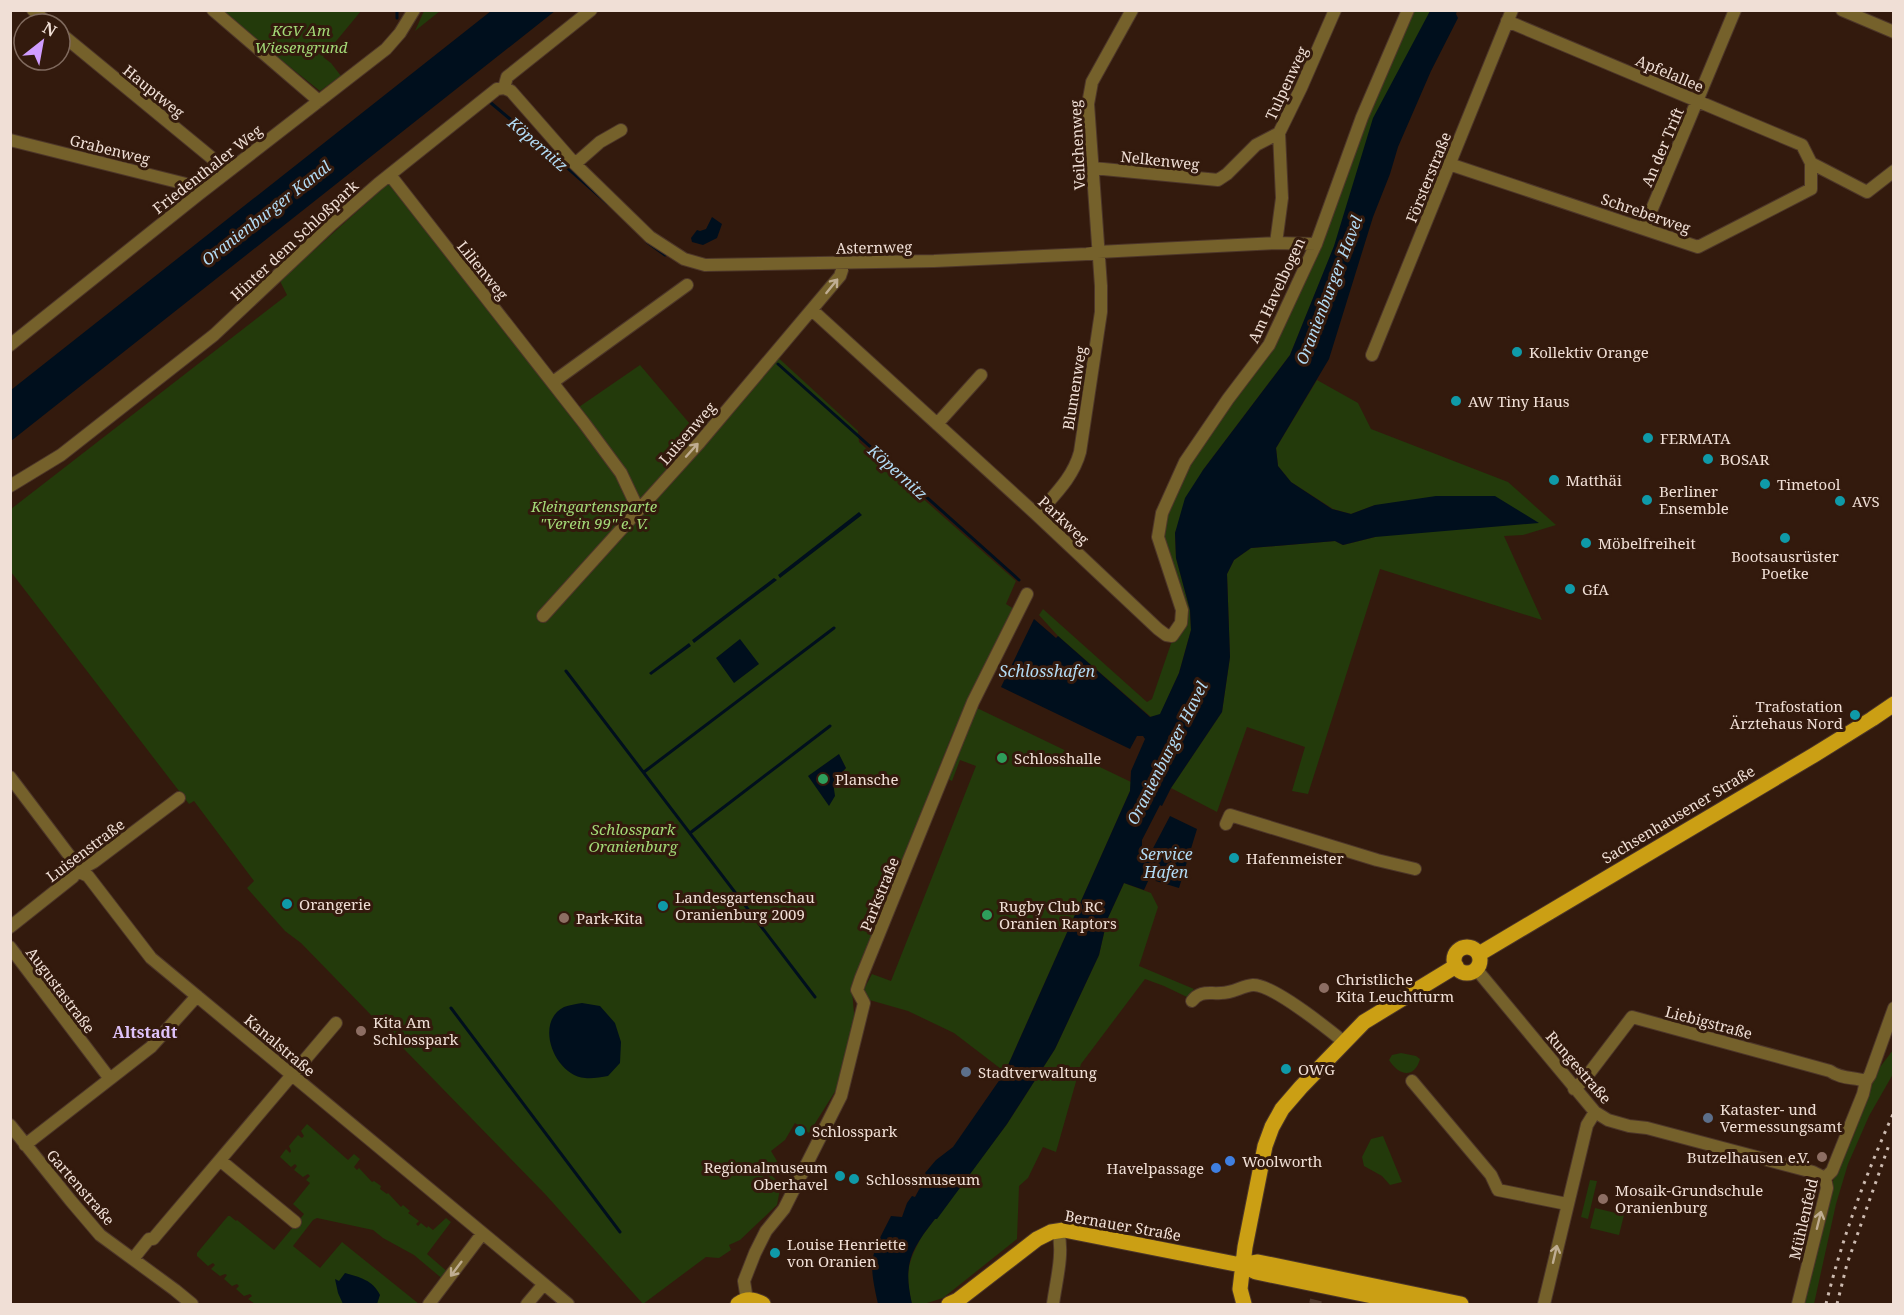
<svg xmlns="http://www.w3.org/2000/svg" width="1904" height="1315" font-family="'Noto Serif',serif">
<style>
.green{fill:#233a0b;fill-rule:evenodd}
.water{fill:#000f1d}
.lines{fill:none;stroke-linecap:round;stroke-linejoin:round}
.stream{stroke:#000f1d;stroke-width:3}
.minor-tunnel{stroke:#4f382b;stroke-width:12;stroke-dasharray:12 6;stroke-linecap:butt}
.minor-casing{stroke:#4d3629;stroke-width:14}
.major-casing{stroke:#4d3629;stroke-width:17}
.minor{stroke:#75612b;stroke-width:12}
.major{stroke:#cb9f14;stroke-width:15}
.rail{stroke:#ccbab0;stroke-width:3;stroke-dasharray:3 6;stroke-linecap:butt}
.oneway{stroke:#bfad92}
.culture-dot{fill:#0f9aa8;stroke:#331a0d;stroke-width:2}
.leisure-dot{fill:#2e9e5b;stroke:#331a0d;stroke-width:2}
.education-dot{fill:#8d6e63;stroke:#331a0d;stroke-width:2}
.service-dot{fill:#5c6f8a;stroke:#331a0d;stroke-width:2}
.shop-dot{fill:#3f7fe0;stroke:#331a0d;stroke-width:2}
.labels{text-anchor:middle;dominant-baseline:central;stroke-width:6;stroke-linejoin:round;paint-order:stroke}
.park-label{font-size:15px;font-style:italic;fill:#a3d977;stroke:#331a0d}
.street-label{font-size:15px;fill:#f0dfd6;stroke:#331a0d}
.poi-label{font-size:15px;fill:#f0dfd6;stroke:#331a0d;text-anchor:start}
.water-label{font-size:16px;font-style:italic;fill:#b2dbf5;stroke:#331a0d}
.neighbourhood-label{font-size:16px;font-weight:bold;fill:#dfc3fa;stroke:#331a0d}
</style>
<rect width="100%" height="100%" fill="#331a0d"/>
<!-- green -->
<path class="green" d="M424 10 440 11 415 31 424 11Z
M220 11H361L323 57 331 63 341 76 320 91Z
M1408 11H1430L1290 355 1203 470 1175 533 1176 558 1190 610 1191 630 1179 673 1160 715 1151 717 1058 636 1039 615 1043 609 1147 702 1152 699 1175 632 1181 623 1158 537 1185 462 1269 345Z
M393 179 576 409 640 365 701 437 772 352 858 431 859 442 1016 581 1006 604 1014 609 952 735 852 990 855 1025 836 1090 809 1133 795 1123 785 1140 771 1151 777 1161 771 1175 781 1184 777 1205 740 1240 729 1245 731 1250 719 1258 706 1257 643 1304 546 1195 301 943 285 931 247 888 254 881 194 801 189 804 11 572V509L287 295 280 281ZM839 755 846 768 833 782Z
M1317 380 1358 403 1371 429 1508 482 1556 525 1523 535 1504 536 1542 620 1380 569 1308 794 1292 791 1305 747 1247 727 1217 812 1171 788 1222 712 1230 657 1227 574 1234 560 1251 548 1335 541 1343 545 1375 537V505L1351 514 1333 509 1291 482 1278 466 1276 448Z
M977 708 1131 782 1130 791 1005 1072 954 1033 908 1011 866 999 863 991 872 974 891 981 976 766 960 760 952 781 946 778Z
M1124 883 1151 893 1158 907 1139 966 1194 989 1187 997 1164 986 1145 979 1081 1064 1056 1152 1043 1147 1028 1178 1019 1186 1017 1239 943 1298 924 1304H912C905 1273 907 1264 922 1236L1007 1124 1055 1049 1099 955 1107 920Z
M1893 1050V1074L1869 1116 1848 1164 1836 1204 1814 1304H1802L1831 1186 1847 1147 1852 1140 1877 1071Z
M1401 1053 1416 1056 1420 1059C1414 1080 1398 1075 1389 1060L1392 1055Z
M307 1124 348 1160 354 1154 360 1159 354 1167 357 1170 359 1168 372 1182 374 1181 381 1186 380 1189 387 1194 388 1193 401 1207 403 1205 410 1211 408 1213 419 1221 416 1224 418 1226 421 1223 427 1228 428 1226 433 1230 446 1218 451 1222 427 1254 450 1274 445 1281 414 1255 383 1238 373 1230 317 1218 313 1220 293 1246 320 1268 342 1242 419 1304H255L248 1299 252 1296 250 1294 244 1296 236 1289 239 1286 237 1284 232 1286 224 1279 227 1275 225 1274 220 1276 211 1269 215 1265 213 1263 208 1266 197 1256V1253L228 1216H230L236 1221 237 1220 274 1250 304 1214 293 1204 310 1183 306 1180 310 1176 308 1174 303 1177 294 1170 297 1166 295 1164 291 1167 280 1157 286 1149 290 1153 291 1151 289 1146 298 1135 302 1138 304 1136 301 1131Z
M1383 1136 1402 1182 1390 1185 1382 1176 1364 1166 1362 1157 1371 1139Z
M1590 1180 1597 1181 1588 1219 1581 1217Z
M1595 1208 1624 1215 1619 1235 1590 1228Z"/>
<!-- water -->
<path class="water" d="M491 11H555L11 441V390Z
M1430 11H1457L1456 14 1458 18 1431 71 1398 147 1390 174 1373 217 1329 359 1276 448 1278 466 1291 482 1332 509 1351 514 1375 505 1436 496H1495L1539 523 1375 537 1343 545 1335 541 1251 548 1234 560 1227 574 1230 657 1222 712 1171 788 1162 806 1160 805 1142 840V851L1150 854 1170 816 1197 829 1179 888 1149 879 1144 890 1124 883 1107 920 1099 955 1055 1049 1007 1124 937 1219H935C910 1251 903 1264 912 1304H878C868 1259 870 1257 891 1216L902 1217 907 1203 912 1196 915 1197 922 1184 926 1183 929 1178 925 1173 936 1160 953 1147 1005 1072 1130 791 1131 771 1145 739 1143 736H1137L1130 749 1001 687 1034 619 1056 638 1058 636 1150 717 1160 714 1179 673 1191 630 1190 610 1176 558 1175 533 1185 498 1203 470 1290 355 1334 246 1373 118Z
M712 217 722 224 717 238 703 245 692 242 691 238 697 230 700 231 706 229Z
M859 512 862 515 780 578 778 575Z
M774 578 777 580 694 643 692 640Z
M740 639 759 664 734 683 716 658Z
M689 643 691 646 651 675 649 673Z
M839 754 846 768 833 782 835 796 829 806 808 776Z
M582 1003 600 1006 615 1023 621 1042 620 1063 608 1076C601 1077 592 1079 585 1078 554 1075 534 1022 564 1007 569 1005 576 1004 582 1003Z
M345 1273C359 1277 373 1280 380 1295L377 1304H343L338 1293 335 1279 339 1281Z"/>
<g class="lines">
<!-- stream -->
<path class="stream" d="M397 18V10
M491 103 547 150 608 204
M647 242 665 255
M778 364 1019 580
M566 671 815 997
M644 772 834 628
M690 833 830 726
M451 1008 620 1232"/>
<!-- minor-tunnel -->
<path class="minor-tunnel" d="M1315 1304 1316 1300"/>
<defs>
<path id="minor" d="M33 10 49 24
M213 10 319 101
M1842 10 1894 32
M1507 21 1802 145 1811 163
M60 33 218 163 226 173
M504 88 511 91 575 164 650 237 684 259 705 265 934 261 1087 254 1098 252 1276 243 1316 244
M10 140 190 185 199 194
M575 164 600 142 621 130
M1449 164 1698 247 1811 189V163L1867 192 1894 171
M1093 168 1218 180 1227 174 1256 145 1279 133
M390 175 584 423 621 473 638 509
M1644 228 1735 10
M1276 243 1282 198 1279 133 1301 88 1335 10
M812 310 1037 515 1158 629 1166 635 1172 636 1181 623 1182 610 1158 537 1162 513 1185 462 1228 399 1269 345 1316 244 1362 117 1408 10
M10 345 199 194 386 49 400 33 414 10
M1372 355 1512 10
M553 382 687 285
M937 424 981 375
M10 486 61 455 214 335 332 224 378 184 497 89 504 88 507 77 591 10
M1037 515C1054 495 1073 478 1080 452L1101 312V286L1088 104 1092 82 1132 10
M543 616 700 442 840 276 842 270V263
M10 777 75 863 77 871
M1226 824 1230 815 1377 860 1415 869
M77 871 88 876 151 958 568 1304
M10 927 73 877 77 871 94 862 179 798
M10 947 110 1079
M1477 970 1595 1112 1608 1120 1629 1126 1647 1128 1813 1172 1825 1178
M1192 1001C1200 990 1209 994 1221 993 1233 993 1242 986 1253 985 1272 984 1328 1029 1344 1042
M1412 1081 1491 1175 1498 1190 1567 1204
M1574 1089 1584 1080 1632 1017 1830 1071C1841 1079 1853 1077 1866 1081
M10 1125 71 1201 100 1235 175 1290 192 1304
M25 1145 151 1047 197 996
M221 1161 295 1222
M1825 1178 1832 1171 1863 1094 1866 1081 1870 1075 1894 1008
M133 1259 149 1239H153L336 1023
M747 1300 744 1281 755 1253 766 1231 784 1209 841 1096 864 1003 857 990 861 978 973 702 1027 594
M429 1304 482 1234
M527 1304 543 1285
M1053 1304C1056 1281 1064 1254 1058 1230
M1544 1304 1587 1125 1595 1112
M1798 1304 1827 1188 1825 1178"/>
<path id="major" d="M1454 960a13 13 0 1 1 26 0a13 13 0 1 1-26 0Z
M1479 954 1814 755 1872 719 1894 704
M1241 1265 1258 1262 1461 1304
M738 1304C747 1298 754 1299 763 1304
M949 1304 958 1300 1037 1239 1051 1232 1064 1230 1241 1265 1256 1272 1411 1304
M1244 1304 1240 1289 1245 1247 1265 1146 1272 1127 1282 1109 1301 1087 1364 1022 1456 966"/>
</defs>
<!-- minor casing -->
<use href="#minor" class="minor-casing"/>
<!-- major casing -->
<use href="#major" class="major-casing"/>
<!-- minor -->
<use href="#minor" class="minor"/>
<!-- major -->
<use href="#major" class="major"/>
<!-- rail -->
<path class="rail" d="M1826 1304C1842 1238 1866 1174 1894 1112
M1837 1304 1847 1264 1890 1142"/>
</g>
<!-- one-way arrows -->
<defs><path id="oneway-shaft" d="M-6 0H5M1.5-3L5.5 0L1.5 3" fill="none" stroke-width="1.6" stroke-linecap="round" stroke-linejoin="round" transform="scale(1.5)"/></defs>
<g class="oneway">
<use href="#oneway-shaft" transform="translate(832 286) rotate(-51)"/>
<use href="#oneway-shaft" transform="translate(692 450) rotate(-48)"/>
<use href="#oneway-shaft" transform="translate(1819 1220) rotate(-76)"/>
<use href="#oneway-shaft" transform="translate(1555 1254) rotate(-77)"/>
<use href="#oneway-shaft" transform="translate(456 1269) rotate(127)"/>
</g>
<!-- markers -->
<g class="culture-dot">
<circle cx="1517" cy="352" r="6"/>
<circle cx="1456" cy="401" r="6"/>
<circle cx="1648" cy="438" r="6"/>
<circle cx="1708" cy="459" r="6"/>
<circle cx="1554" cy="480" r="6"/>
<circle cx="1765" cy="484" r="6"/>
<circle cx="1647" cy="500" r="6"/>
<circle cx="1840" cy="501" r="6"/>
<circle cx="1785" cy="538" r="6"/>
<circle cx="1586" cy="543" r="6"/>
<circle cx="1570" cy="589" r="6"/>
<circle cx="1855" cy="715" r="6"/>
<circle cx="1234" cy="858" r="6"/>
<circle cx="287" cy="904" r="6"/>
<circle cx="663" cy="906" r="6"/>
<circle cx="1286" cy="1069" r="6"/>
<circle cx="800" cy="1131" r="6"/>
<circle cx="840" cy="1176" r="6"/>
<circle cx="854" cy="1179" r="6"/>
<circle cx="775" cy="1253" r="6"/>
</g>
<g class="leisure-dot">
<circle cx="1002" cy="758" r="6"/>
<circle cx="823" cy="779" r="6"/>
<circle cx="987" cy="915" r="6"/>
</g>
<g class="education-dot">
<circle cx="564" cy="918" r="6"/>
<circle cx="1324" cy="988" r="6"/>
<circle cx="361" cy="1031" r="6"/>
<circle cx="1822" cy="1157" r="6"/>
<circle cx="1603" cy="1199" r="6"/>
</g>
<g class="service-dot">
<circle cx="966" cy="1072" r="6"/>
<circle cx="1708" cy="1118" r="6"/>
</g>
<g class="shop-dot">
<circle cx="1230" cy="1161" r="6"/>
<circle cx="1216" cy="1168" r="6"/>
</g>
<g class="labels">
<!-- park labels -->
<g class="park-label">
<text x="301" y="30">KGV Am<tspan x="301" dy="17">Wiesengrund</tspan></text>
<text x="594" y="506">Kleingartensparte<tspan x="594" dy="17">"Verein 99" e. V.</tspan></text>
<text x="633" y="829">Schlosspark<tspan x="633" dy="17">Oranienburg</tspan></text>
</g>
<!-- street labels -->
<g class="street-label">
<text transform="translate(1670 73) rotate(23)">Apfelallee</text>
<text transform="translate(1286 83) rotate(-65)">Tulpenweg</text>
<text transform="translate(154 91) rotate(39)">Hauptweg</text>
<text transform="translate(1077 145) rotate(-93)">Veilchenweg</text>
<text transform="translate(1662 147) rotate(-67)">An der Trift</text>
<text transform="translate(110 149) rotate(14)">Grabenweg</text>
<text transform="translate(1160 160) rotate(6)">Nelkenweg</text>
<text transform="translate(207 169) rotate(-38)">Friedenthaler Weg</text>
<text transform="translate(1428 177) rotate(-68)">Försterstraße</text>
<text transform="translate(1646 213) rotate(19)">Schreberweg</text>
<text transform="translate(294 240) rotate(-43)">Hinter dem Schloßpark</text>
<text transform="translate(874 247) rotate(-1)">Asternweg</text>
<text transform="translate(483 270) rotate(51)">Lilienweg</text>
<text transform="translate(1276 290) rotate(-65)">Am Havelbogen</text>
<text transform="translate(1074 388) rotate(-81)">Blumenweg</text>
<text transform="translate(687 433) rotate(-49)">Luisenweg</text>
<text transform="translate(1064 520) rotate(43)">Parkweg</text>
<text transform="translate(1678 814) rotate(-31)">Sachsenhausener Straße</text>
<text transform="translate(85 850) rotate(-37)">Luisenstraße</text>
<text transform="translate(879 894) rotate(-68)">Parkstraße</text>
<text transform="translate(61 990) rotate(53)">Augustastraße</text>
<text transform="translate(1709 1022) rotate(15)">Liebigstraße</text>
<text transform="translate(280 1045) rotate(40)">Kanalstraße</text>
<text transform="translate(1579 1067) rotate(49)">Rungestraße</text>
<text transform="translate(81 1187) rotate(49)">Gartenstraße</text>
<text transform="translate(1803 1219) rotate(-77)">Mühlenfeld</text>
<text transform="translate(1123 1225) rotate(10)">Bernauer Straße</text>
</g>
<!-- poi labels -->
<g class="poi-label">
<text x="1529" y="352">Kollektiv Orange</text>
<text x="1468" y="401">AW Tiny Haus</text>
<text x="1660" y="438">FERMATA</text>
<text x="1720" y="459">BOSAR</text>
<text x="1566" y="480">Matthäi</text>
<text x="1777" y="484">Timetool</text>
<text x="1659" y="491">Berliner<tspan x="1659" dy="17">Ensemble</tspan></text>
<text x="1852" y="501">AVS</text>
<text x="1598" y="543">Möbelfreiheit</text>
<text x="1785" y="556" text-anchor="middle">Bootsausrüster<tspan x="1785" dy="17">Poetke</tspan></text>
<text x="1582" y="589">GfA</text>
<text x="1843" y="706" text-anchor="end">Trafostation<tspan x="1843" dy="17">Ärztehaus Nord</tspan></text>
<text x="1014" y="758">Schlosshalle</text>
<text x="835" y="779">Plansche</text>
<text x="1246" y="858">Hafenmeister</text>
<text x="675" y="897">Landesgartenschau<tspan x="675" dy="17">Oranienburg 2009</tspan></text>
<text x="299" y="904">Orangerie</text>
<text x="999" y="906">Rugby Club RC<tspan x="999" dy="17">Oranien Raptors</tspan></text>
<text x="576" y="918">Park-Kita</text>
<text x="1336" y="979">Christliche<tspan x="1336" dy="17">Kita Leuchtturm</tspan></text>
<text x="373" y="1022">Kita Am<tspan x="373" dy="17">Schlosspark</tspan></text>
<text x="1298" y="1069">OWG</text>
<text x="978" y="1072">Stadtverwaltung</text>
<text x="1720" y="1109">Kataster- und<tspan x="1720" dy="17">Vermessungsamt</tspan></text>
<text x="812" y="1131">Schlosspark</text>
<text x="1810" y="1157" text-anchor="end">Butzelhausen e.V.</text>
<text x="1242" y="1161">Woolworth</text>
<text x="828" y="1167" text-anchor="end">Regionalmuseum<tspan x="828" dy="17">Oberhavel</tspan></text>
<text x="1204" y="1168" text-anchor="end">Havelpassage</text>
<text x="866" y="1179">Schlossmuseum</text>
<text x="1615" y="1190">Mosaik-Grundschule<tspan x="1615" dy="17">Oranienburg</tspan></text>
<text x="787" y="1244">Louise Henriette<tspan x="787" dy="17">von Oranien</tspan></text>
</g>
<!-- water labels -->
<g class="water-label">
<text transform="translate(538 144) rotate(41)">Köpernitz</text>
<text transform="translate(266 213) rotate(-38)">Oranienburger Kanal</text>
<text transform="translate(1329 290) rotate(-69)">Oranienburger Havel</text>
<text transform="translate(898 472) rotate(42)">Köpernitz</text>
<text x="1047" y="671">Schlosshafen</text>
<text transform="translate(1167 753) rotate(-63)">Oranienburger Havel</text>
<text x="1166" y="854">Service<tspan x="1166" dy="18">Hafen</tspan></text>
</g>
<!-- neighbourhood labels -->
<g class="neighbourhood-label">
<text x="145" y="1032">Altstadt</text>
</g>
</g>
<!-- border -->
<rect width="1904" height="1315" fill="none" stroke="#f0dfd6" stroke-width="24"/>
<!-- north arrow -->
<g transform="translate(42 42) rotate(31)"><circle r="28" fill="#331a0d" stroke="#7f695d" stroke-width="1.5"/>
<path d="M0-4.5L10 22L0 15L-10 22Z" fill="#d09dff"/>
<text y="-9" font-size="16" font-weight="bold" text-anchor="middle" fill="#f0dfd6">N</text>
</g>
</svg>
